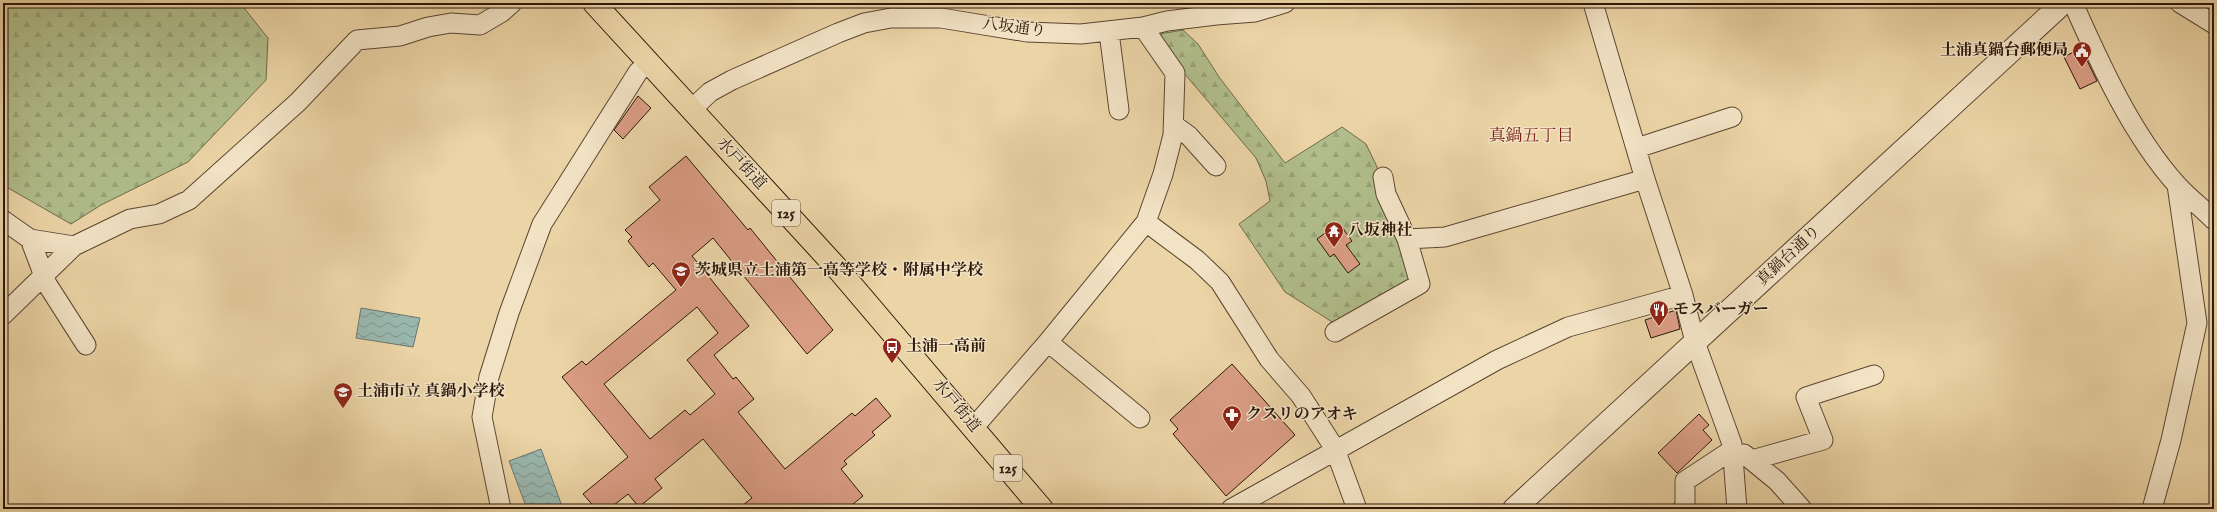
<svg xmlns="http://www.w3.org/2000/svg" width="2217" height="512" font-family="'IM FELL English','Noto Serif JP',serif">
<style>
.forest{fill:url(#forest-firs);stroke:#6e6a4c}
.water{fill:url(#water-waves);stroke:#6d776d}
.building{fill:#da9d85;stroke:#2b170b;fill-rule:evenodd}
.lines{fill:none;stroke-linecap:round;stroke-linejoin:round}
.minor-casing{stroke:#5b4632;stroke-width:21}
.tertiary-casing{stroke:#5b4632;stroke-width:24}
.trunk-casing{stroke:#2b170b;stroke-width:24}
.minor{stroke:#f2e3c5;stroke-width:19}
.tertiary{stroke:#f2e3c5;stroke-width:22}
.trunk{stroke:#ebd4a6;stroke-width:22}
.labels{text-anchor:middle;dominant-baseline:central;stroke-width:3;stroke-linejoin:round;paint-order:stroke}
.shield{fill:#f2e3c5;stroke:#675443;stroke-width:1}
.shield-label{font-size:15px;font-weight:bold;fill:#2b170b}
.street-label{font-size:16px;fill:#2b170b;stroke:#f2e3c5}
.poi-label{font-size:16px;font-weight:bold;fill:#2b170b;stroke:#f2e3c5;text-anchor:start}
.neighbourhood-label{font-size:17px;fill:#7a1f14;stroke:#f2e3c5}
</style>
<defs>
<pattern id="forest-firs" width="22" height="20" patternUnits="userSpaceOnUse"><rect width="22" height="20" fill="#b1be8c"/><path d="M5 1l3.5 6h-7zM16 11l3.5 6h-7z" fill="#98a377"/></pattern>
<pattern id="water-waves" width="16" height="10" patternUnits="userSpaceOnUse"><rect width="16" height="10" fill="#99b7ae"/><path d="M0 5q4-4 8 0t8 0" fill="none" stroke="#7d948c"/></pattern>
</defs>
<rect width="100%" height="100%" fill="#ebd4a6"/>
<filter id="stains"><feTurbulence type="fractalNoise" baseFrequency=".005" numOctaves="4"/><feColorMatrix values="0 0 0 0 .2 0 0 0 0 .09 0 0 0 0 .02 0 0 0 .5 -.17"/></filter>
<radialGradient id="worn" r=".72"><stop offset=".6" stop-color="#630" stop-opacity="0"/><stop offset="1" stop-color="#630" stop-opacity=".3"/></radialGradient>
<!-- forest -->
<path class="forest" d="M3 3H240L268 38 266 80 188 162 101 205 71 224 3 185Z
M1183 30 1198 44 1219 77 1285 163 1342 127 1366 144 1378 169 1383 200 1412 280 1337 325 1285 292 1239 224 1270 201 1266 181 1256 158 1183 72 1159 34Z"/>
<!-- water -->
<path class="water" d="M361 308 420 318 413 347 356 338Z
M541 449 562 506 555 509H527L509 461Z"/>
<!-- building -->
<path class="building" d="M2081 48 2097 81 2080 89 2064 57Z
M638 96 651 108 623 139 614 130Z
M686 156 748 230 750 228 833 330 807 354 713 238 692 256 749 326 714 355 733 379 736 377 754 399 738 412 785 469 852 413 855 416 876 398 891 416 872 432 875 435 844 461 847 464 841 469 863 496 847 509H738L752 498 703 439 655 479 662 488 639 507 628 494 609 509H596L583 494 628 457 562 377 582 361 586 365 676 290 653 263 649 267 628 241 632 237 625 230 660 200 649 187ZM697 307 718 333 687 360 715 394 690 415 685 410 650 439 604 384Z
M1339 223 1352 241 1346 245 1360 264 1348 273 1334 254 1330 257 1317 239Z
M1676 310 1680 329 1651 338 1645 320Z
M1232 364 1295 435 1226 496 1173 434 1178 429 1170 420Z
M1699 414 1709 425 1703 430 1712 440 1677 473 1658 453Z"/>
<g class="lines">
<defs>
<path id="minor" d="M1593 3 1645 179 1683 295 1695 342 1732 444 1737 509
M2073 3C2100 64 2132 135 2177 185 2188 197 2202 208 2214 220
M2180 3 2214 24
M1109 32 1119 110
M691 110 710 92 732 80 838 33 864 23 891 18H941L1027 32 1081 34 1143 27 1167 21 1216 15 1255 12 1285 3
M1174 125 1189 136 1216 166
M1637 148 1732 117
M1383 177 1386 194 1407 239
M3 220 30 239 47 284 86 345
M1146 222 1197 260 1220 282 1269 359 1301 396 1335 449 1357 509
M30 239 74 246
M3 315 74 246 130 219 159 214 189 200 298 102 357 40 400 36 428 27 451 23 480 25 502 12 512 3
M1335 332 1420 284 1407 239 1445 237 1645 179
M1048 342 1140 418
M974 427 1048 342 1146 222 1163 174 1173 135 1175 73 1143 27
M1744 454 1777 481 1802 509
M1752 460 1823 440 1806 397 1874 375
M501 509 482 417 489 377 509 313 542 224 638 72 648 63
M1231 509 1497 360 1568 327 1683 295
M1682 509 1685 508V481L1732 450
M2152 509 2171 440 2197 323 2177 185"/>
<path id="tertiary" d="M1514 509 2063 3"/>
<path id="trunk" d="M594 3 837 268 1042 509"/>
</defs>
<!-- minor casing -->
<use href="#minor" class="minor-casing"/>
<!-- tertiary casing -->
<use href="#tertiary" class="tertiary-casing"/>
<!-- trunk casing -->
<use href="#trunk" class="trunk-casing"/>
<!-- minor -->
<use href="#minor" class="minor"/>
<!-- tertiary -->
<use href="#tertiary" class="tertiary"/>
<!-- trunk -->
<use href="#trunk" class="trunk"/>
</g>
<!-- icons -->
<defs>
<symbol id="civic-pin" viewBox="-11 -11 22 30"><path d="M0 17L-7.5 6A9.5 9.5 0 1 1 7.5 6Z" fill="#8f2418" stroke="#f2e3c5"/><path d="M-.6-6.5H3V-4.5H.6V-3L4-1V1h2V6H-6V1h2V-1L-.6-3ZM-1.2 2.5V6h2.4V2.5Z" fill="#fff"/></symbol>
<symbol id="temple-pin" viewBox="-11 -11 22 30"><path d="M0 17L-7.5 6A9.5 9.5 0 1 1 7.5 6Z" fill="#8f2418" stroke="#f2e3c5"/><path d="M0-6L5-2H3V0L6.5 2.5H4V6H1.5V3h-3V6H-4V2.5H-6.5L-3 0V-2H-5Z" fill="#fff"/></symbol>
<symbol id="school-pin" viewBox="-11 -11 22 30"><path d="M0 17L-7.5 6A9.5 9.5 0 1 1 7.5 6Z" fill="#8f2418" stroke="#f2e3c5"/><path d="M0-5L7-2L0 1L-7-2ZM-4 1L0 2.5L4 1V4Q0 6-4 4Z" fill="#fff"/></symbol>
<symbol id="restaurant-pin" viewBox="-11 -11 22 30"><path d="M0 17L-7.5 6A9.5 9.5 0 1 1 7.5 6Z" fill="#8f2418" stroke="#f2e3c5"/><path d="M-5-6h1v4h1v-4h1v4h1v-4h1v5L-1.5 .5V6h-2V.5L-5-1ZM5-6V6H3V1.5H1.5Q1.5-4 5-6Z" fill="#fff"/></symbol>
<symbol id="bus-pin" viewBox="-11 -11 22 30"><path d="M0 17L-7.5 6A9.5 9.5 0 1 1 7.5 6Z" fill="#8f2418" stroke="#f2e3c5"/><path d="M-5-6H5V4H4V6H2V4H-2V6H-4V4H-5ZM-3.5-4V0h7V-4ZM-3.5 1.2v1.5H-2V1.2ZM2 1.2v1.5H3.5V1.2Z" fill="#fff"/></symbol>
<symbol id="pharmacy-pin" viewBox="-11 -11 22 30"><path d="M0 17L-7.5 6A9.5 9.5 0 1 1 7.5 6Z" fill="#8f2418" stroke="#f2e3c5"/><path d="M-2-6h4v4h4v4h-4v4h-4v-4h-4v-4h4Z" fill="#fff"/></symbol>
</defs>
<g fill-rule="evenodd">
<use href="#civic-pin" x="2071" y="40" width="22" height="30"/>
<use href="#temple-pin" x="1323" y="220" width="22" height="30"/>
<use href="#school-pin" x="670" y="260" width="22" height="30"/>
<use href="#restaurant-pin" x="1648" y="299" width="22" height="30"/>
<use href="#bus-pin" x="881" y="336" width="22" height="30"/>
<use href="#school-pin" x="332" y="381" width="22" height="30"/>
<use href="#pharmacy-pin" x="1221" y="404" width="22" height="30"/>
</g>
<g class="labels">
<!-- shield labels -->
<g class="shield">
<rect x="772" y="200" width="28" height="26" rx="3"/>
<rect x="994" y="455" width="28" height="26" rx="3"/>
</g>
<g class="shield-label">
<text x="786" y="213">125</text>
<text x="1008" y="468">125</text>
</g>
<!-- street labels -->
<g class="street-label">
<text transform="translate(1014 28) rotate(7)">八坂通り</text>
<text transform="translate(741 164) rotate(47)">水戸街道</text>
<text transform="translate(1789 256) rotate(-43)">真鍋台通り</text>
<text transform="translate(956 406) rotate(50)">水戸街道</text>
</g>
<!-- poi labels -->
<g class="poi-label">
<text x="2068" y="51" text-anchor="end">土浦真鍋台郵便局</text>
<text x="1348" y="231">八坂神社</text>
<text x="695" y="271">茨城県立土浦第一高等学校・附属中学校</text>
<text x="1673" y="310">モスバーガー</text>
<text x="906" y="347">土浦一高前</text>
<text x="357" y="392">土浦市立 真鍋小学校</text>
<text x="1246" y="415">クスリのアオキ</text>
</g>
<!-- neighbourhood labels -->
<g class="neighbourhood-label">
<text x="1531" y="136">真鍋五丁目</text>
</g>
</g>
<!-- margin -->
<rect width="2217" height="512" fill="none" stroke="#ebd4a6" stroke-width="16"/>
<rect x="4" y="4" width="2209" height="504" fill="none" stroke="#2b170b" stroke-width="2"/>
<rect x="8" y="8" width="2201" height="496" fill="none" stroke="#2b170b"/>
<rect width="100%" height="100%" filter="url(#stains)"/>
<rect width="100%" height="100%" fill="url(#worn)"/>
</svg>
